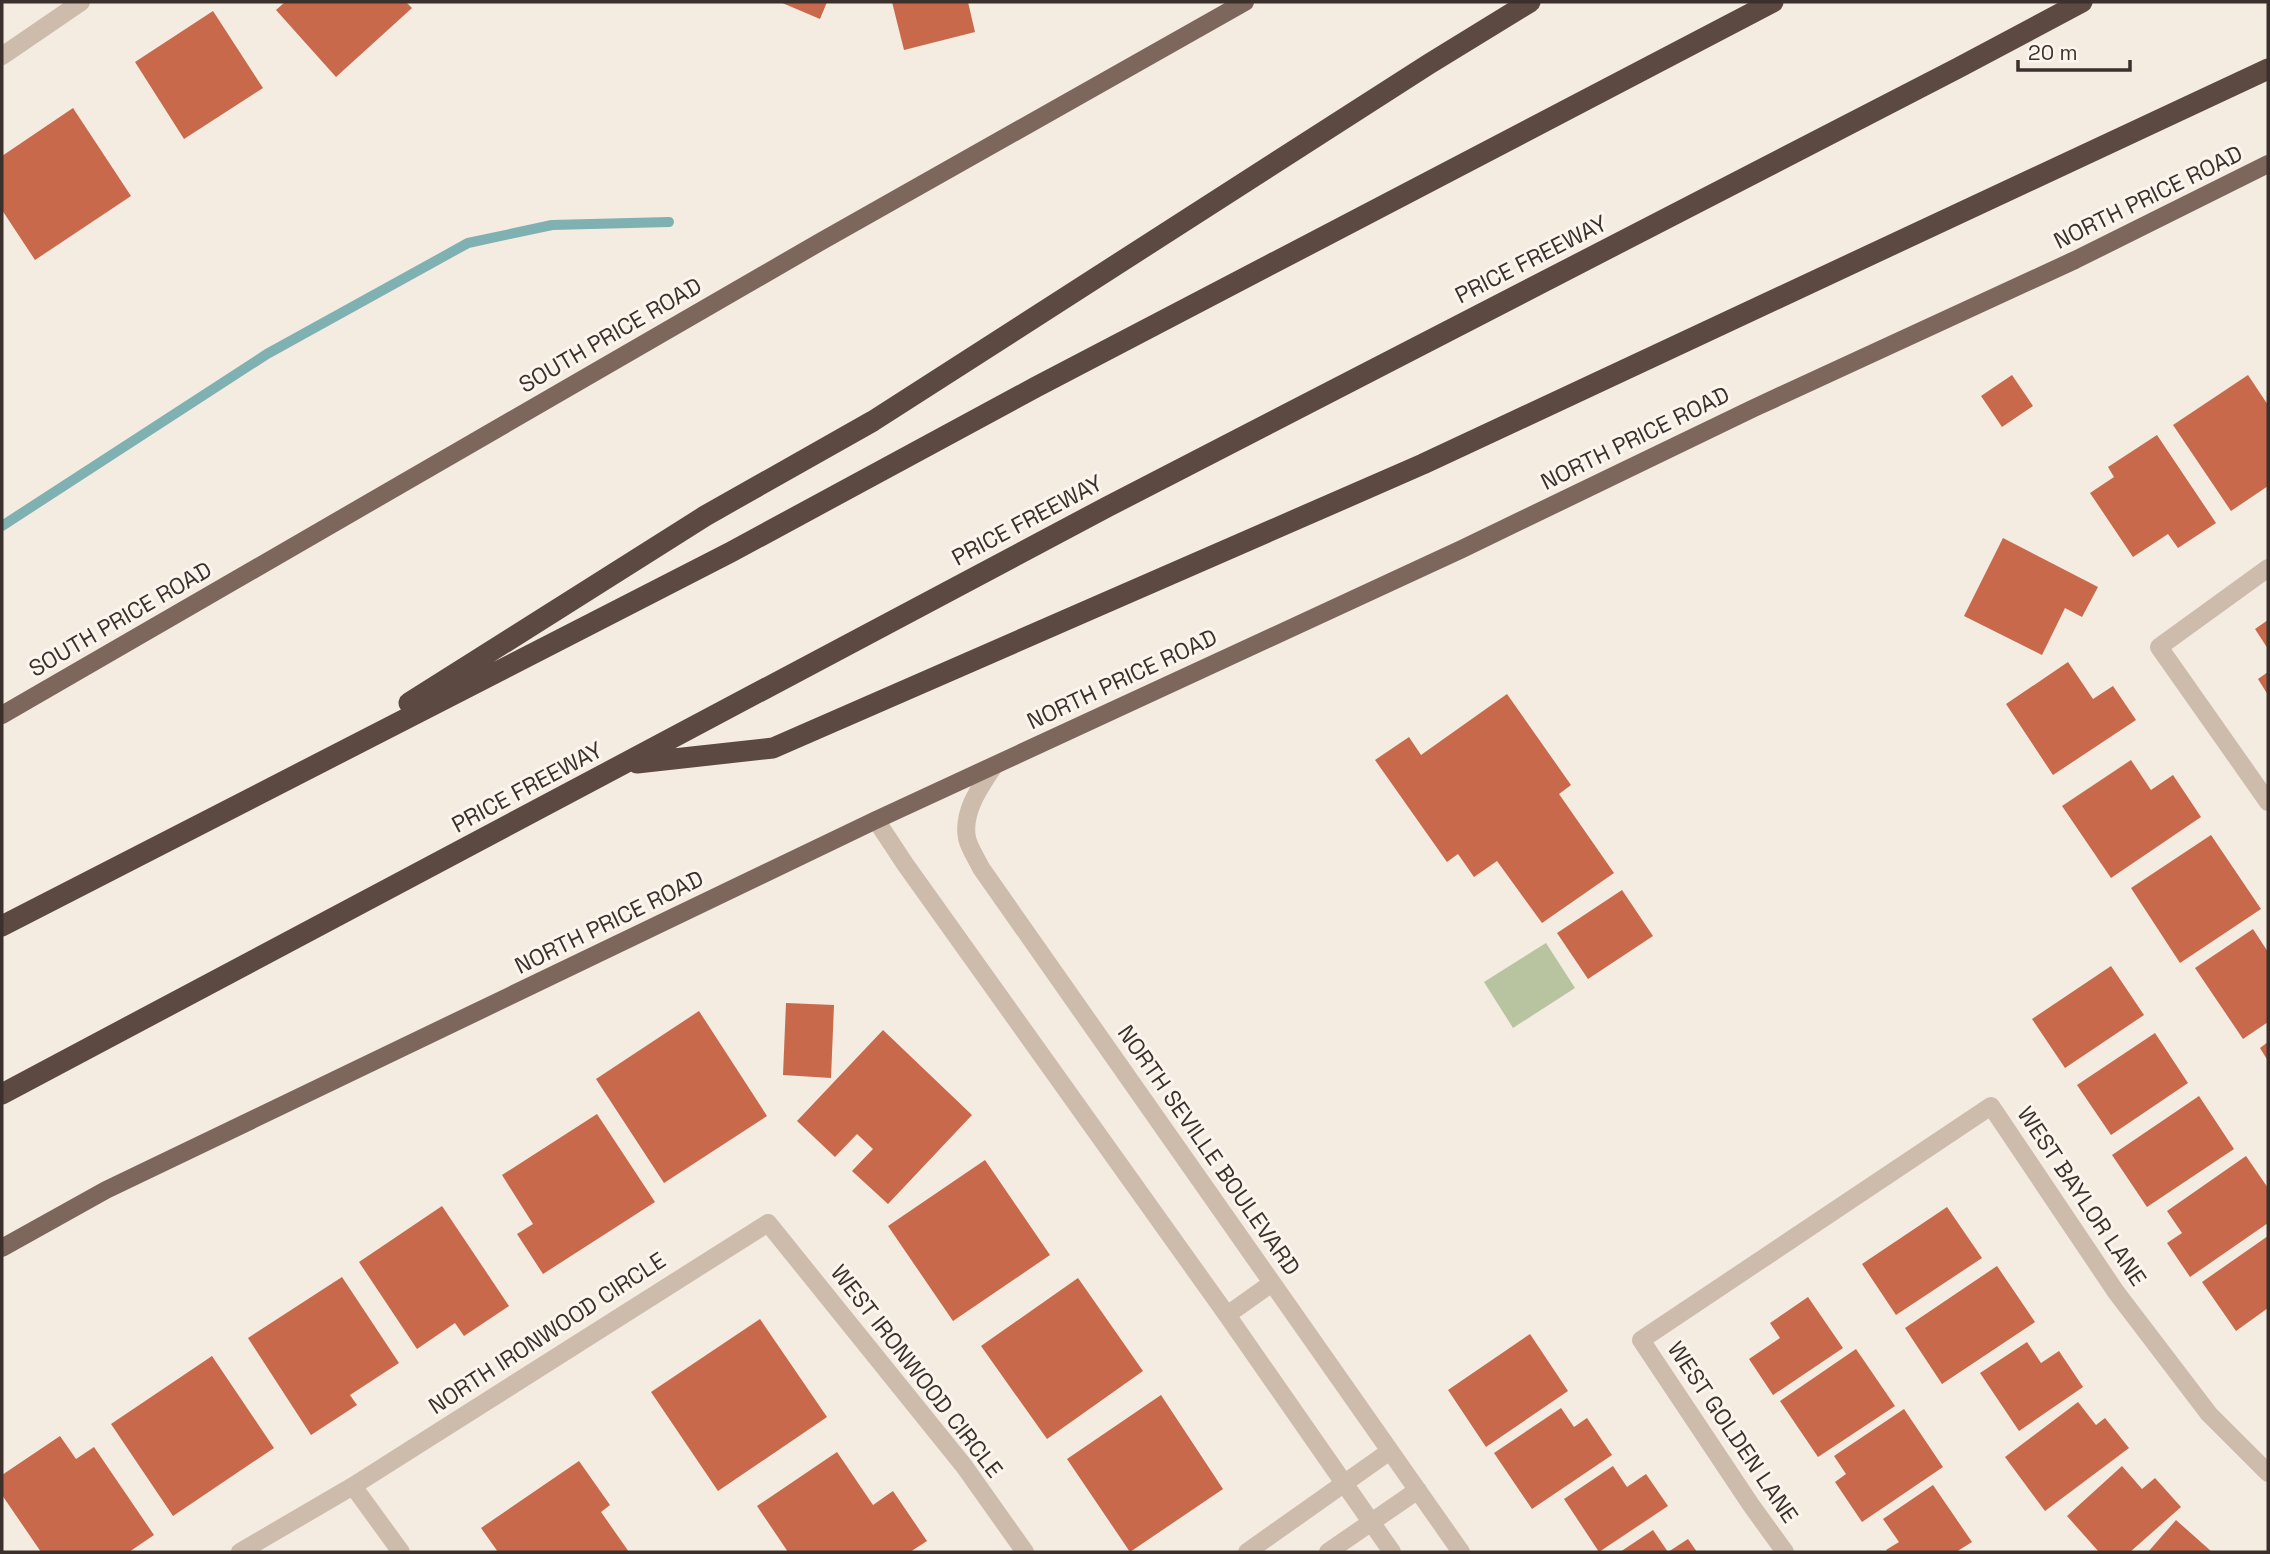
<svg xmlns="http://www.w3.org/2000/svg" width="2270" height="1554" font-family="'Space Grotesk',sans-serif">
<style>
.green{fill:#b8c4a0}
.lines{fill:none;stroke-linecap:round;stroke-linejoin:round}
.stream{stroke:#7fb0b2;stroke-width:10}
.building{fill:#c8694b}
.minor{stroke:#cdbbac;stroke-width:18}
.major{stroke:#7d675c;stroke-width:18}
.highway{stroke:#5c4a42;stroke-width:21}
.labels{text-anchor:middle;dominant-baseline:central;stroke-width:6;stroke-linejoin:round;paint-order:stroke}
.street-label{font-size:23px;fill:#3b302b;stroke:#fbf5ee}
</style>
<rect width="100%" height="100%" fill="#f4ebe1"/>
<!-- green -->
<path class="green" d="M1546 943 1575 988 1513 1028 1484 982Z"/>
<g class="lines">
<!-- stream -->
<path class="stream" d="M2 526 267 354 468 243 552 225 669 222"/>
</g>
<!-- building -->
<path class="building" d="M285 2H406L412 8 336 77 276 10Z
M780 2H827L820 19Z
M892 2H968L975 32 904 50Z
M213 11 263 88 184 139 135 62Z
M73 108 131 196 35 260 2 210V156Z
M2012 375 2033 406 2002 427 1981 396Z
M2248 375 2268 405V486L2231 511 2173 425Z
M2157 435 2216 523 2178 548 2168 534 2133 557 2090 493 2114 477 2108 467Z
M2003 538 2098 587 2082 617 2065 608 2042 655 1964 616Z
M2268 620V649L2255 629Z
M2068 662 2093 699 2113 686 2136 720 2053 775 2006 704Z
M2268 672V695L2258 679Z
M1507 694 1571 785 1559 794 1614 873 1542 923 1497 861 1474 877 1458 854 1447 862 1375 760 1409 737 1421 755Z
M2131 760 2151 790 2173 775 2201 817 2111 878 2062 806Z
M2211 835 2261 909 2180 963 2131 888Z
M1622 890 1653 936 1588 979 1557 933Z
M2253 929 2268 952V1022L2243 1039 2195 968Z
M2111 966 2144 1015 2065 1068 2032 1019Z
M786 1003 834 1005 831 1078 783 1075Z
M699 1011 767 1116 664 1183 596 1079Z
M883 1030 972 1115 888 1204 852 1171 873 1149 857 1134 835 1157 797 1121Z
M2155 1033 2188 1083 2111 1135 2077 1085Z
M2268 1042V1061L2260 1048Z
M2199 1096 2234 1149 2147 1207 2112 1155Z
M597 1114 655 1202 543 1274 517 1234 533 1224 502 1175Z
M2246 1156 2268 1188V1223L2190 1277 2167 1243 2182 1233 2167 1211Z
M985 1160 1050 1255 953 1321 888 1226Z
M442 1206 509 1306 464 1336 455 1323 417 1349 359 1262Z
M1947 1207 1982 1258 1896 1315 1862 1264Z
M2268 1236V1308L2236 1331 2202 1282Z
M1997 1266 2035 1322 1942 1384 1905 1328Z
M342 1277 399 1363 350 1395 357 1405 311 1435 248 1338Z
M1078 1278 1143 1371 1047 1439 981 1346Z
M1808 1297 1843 1348 1773 1395 1749 1359 1780 1338 1770 1323Z
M760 1319 827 1417 718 1491 651 1392Z
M1530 1334 1568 1391 1486 1447 1448 1390Z
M2027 1342 2041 1363 2059 1351 2083 1387 2019 1431 1980 1373Z
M1856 1349 1895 1406 1818 1457 1780 1401Z
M212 1356 274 1448 173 1516 111 1424Z
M1161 1395 1223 1489 1130 1552 1067 1459Z
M2078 1402 2096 1425 2105 1418 2129 1448 2045 1511 2005 1457Z
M1561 1408 1574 1427 1587 1418 1612 1455 1532 1509 1494 1453Z
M1904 1409 1943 1467 1862 1522 1835 1482 1846 1474 1834 1456Z
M60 1436 76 1459 94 1447 154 1535 129 1552H41L2 1495V1475Z
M837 1452 873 1505 893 1491 927 1541 910 1552H788L757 1506Z
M579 1461 610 1505 601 1512 629 1552H498L481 1528Z
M1613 1466 1627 1487 1646 1474 1668 1506 1599 1552 1564 1499Z
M2122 1466 2142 1489 2155 1478 2181 1507 2130 1552H2099L2067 1516Z
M1933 1485 1972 1542 1956 1552H1888L1886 1550 1899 1542 1883 1519Z
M2176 1520 2212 1552H2148Z
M1653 1530 1668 1552 1688 1539 1697 1552H1620Z"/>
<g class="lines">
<!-- minor -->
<path class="minor" d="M2 56 81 2
M2268 568 2159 647 2268 802
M994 766C981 786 962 811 967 838 969 848 977 859 981 868L1461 1552
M876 820 905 864 1227 1315 1392 1552
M1227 1315 1272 1283
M353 1486 401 1552
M240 1552 353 1486 768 1223 964 1466 1025 1552
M1247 1552 1390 1451
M1328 1552 1418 1490
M1785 1552 1751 1505 1641 1340 1991 1106 2116 1292 2209 1414 2268 1473"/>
<!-- major -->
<path class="major" d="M2 715 820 242 1245 2
M2 1248 106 1190 876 820 1462 549 1754 408 2075 260 2268 164"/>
<!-- highway -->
<path class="highway" d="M409 703 705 516 873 421 1429 64 1530 2
M637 763 773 748 1423 464 2268 69
M2 926 731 552 1036 387 1773 2
M2 1094 1107 507 1958 68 2082 2"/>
</g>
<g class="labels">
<!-- street labels -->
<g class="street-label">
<text transform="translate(2148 197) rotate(-26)">NORTH PRICE ROAD</text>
<text transform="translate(1531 259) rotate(-27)">PRICE FREEWAY</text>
<text transform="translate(610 335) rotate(-30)">SOUTH PRICE ROAD</text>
<text transform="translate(1635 438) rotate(-26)">NORTH PRICE ROAD</text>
<text transform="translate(1027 520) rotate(-28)">PRICE FREEWAY</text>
<text transform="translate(120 619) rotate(-30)">SOUTH PRICE ROAD</text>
<text transform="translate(1122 679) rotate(-25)">NORTH PRICE ROAD</text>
<text transform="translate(527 787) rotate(-28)">PRICE FREEWAY</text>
<text transform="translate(609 922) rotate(-26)">NORTH PRICE ROAD</text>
<text transform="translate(1209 1150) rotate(55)">NORTH SEVILLE BOULEVARD</text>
<text transform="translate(2082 1196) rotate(56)">WEST BAYLOR LANE</text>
<text transform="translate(547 1333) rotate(-33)">NORTH IRONWOOD CIRCLE</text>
<text transform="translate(917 1371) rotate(52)">WEST IRONWOOD CIRCLE</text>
<text transform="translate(1733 1432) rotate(56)">WEST GOLDEN LANE</text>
</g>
</g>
<!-- border -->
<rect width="2270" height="1554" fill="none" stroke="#3b302b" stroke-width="7"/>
<!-- scale -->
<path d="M2018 60v10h112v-10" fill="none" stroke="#3b302b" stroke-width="3.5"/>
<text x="2028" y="60" font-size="21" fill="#3b302b" stroke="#fbf5ee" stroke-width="5" paint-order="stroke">20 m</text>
</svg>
